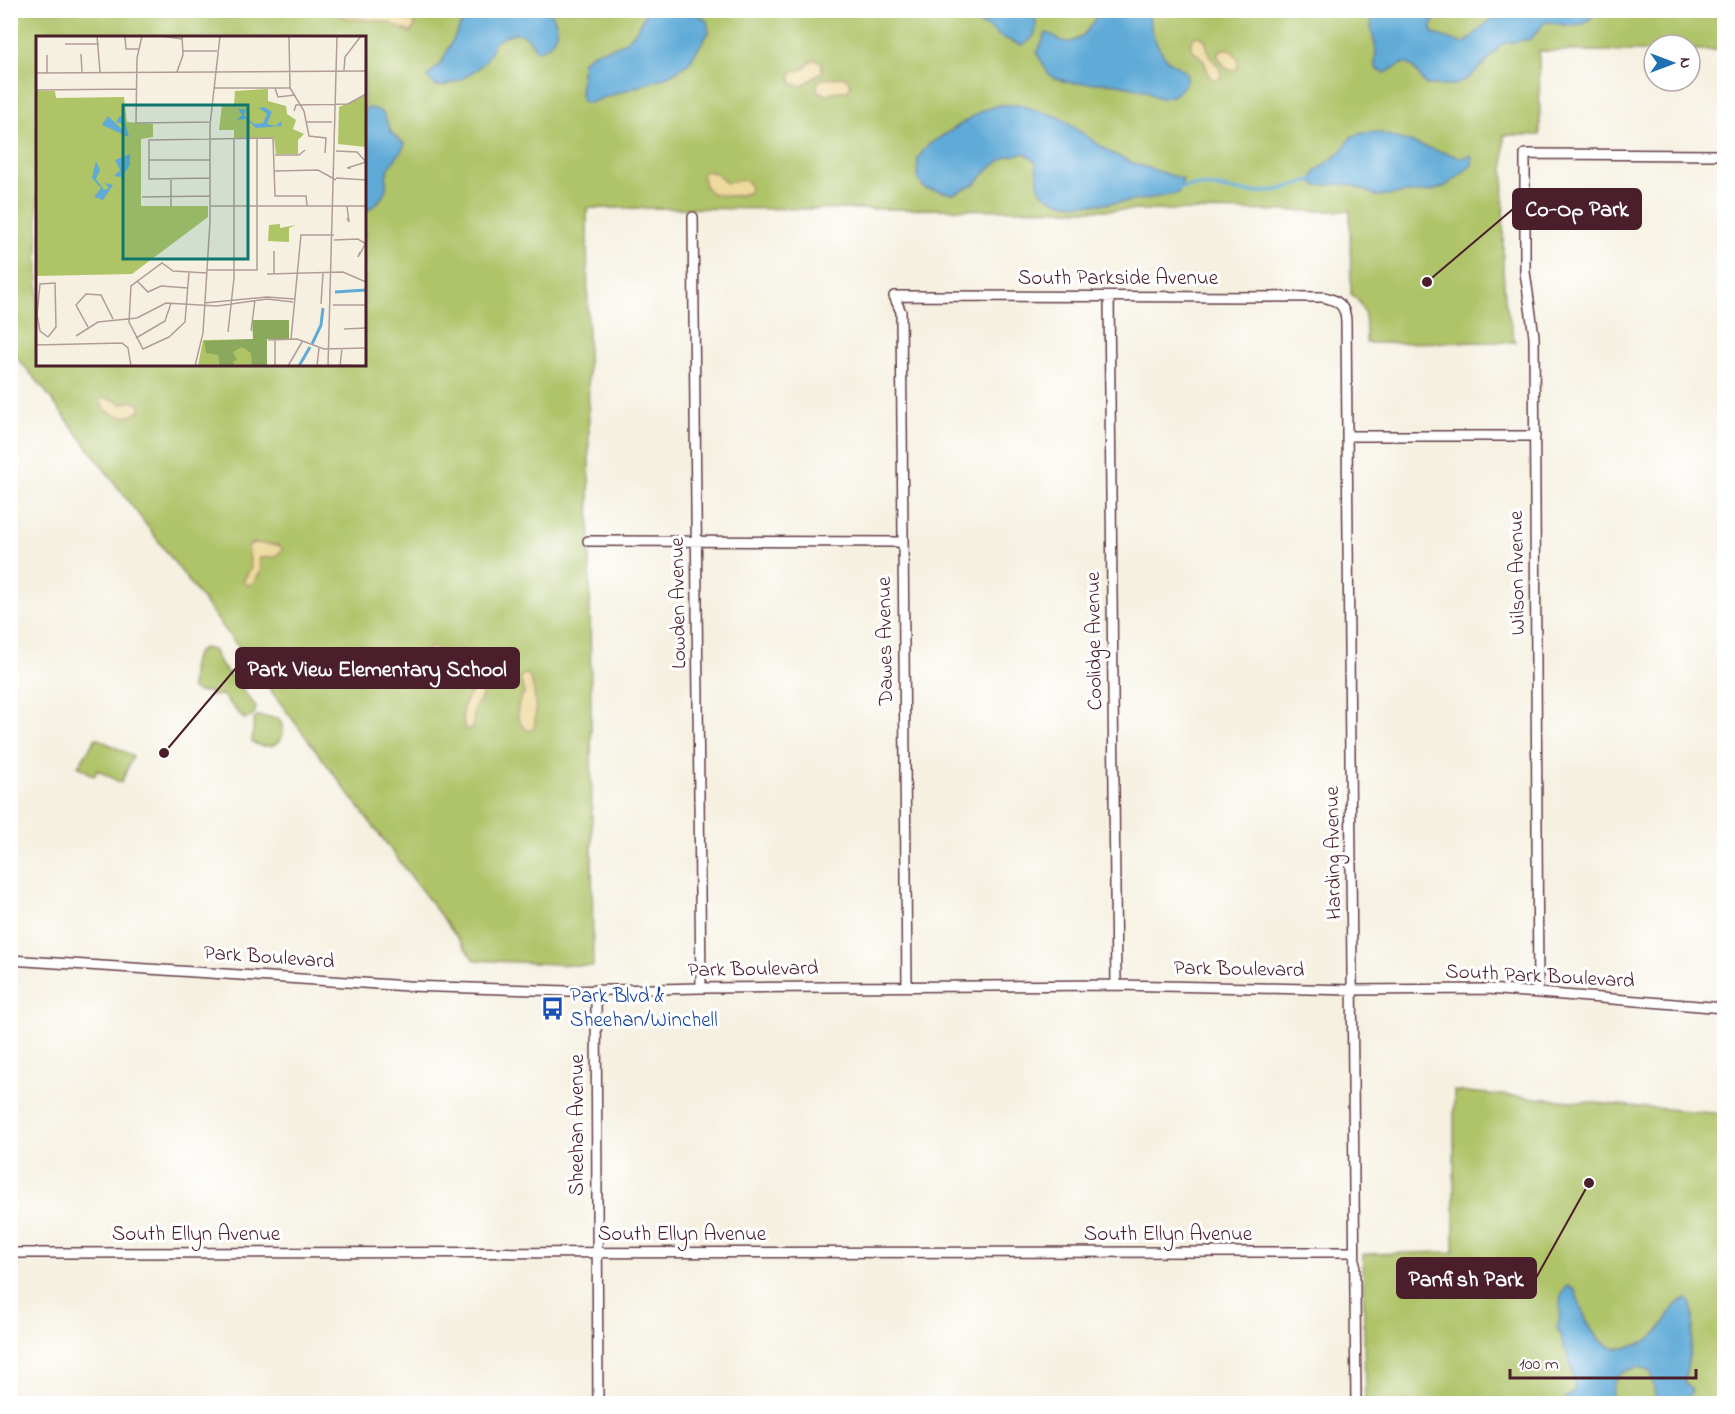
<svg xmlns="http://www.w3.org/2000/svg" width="1735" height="1414" font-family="'Indie Flower',sans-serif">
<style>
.green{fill:#afc367;stroke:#7c7149;stroke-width:1.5;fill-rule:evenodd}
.sand{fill:#eeda9e;stroke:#9c7c64;stroke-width:1.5}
.water{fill:#5faad7;stroke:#546481;stroke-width:1.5}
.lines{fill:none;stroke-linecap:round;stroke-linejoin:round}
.stream{stroke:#5faad7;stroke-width:4}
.street-casing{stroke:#643e46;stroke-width:12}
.street{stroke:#fff;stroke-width:9}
.labels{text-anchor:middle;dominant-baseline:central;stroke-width:6;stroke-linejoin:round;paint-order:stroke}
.street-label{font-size:21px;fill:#4a1f2b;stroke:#fff}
.transit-label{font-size:21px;fill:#164399;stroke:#fff;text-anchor:start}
.inset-river{fill:none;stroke:#5faad7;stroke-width:3}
.inset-road{fill:none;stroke:#b19c98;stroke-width:1.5}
.view{fill:#0f766e;fill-opacity:0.15;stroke:#0f766e;stroke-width:3}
.inset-edge{fill:none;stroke:#4a1f2b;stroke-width:3}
.leader{fill:none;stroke:#4a1f2b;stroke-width:2}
.callout-dot{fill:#4a1f2b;stroke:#fff;stroke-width:2}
.callout{fill:#4a1f2b;stroke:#4a1f2b;stroke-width:2}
.callout-label{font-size:22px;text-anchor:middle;font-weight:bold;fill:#fff}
</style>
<rect width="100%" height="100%" fill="#fff"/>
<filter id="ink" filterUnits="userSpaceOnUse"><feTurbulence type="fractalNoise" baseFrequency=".0167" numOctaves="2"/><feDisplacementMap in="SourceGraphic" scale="12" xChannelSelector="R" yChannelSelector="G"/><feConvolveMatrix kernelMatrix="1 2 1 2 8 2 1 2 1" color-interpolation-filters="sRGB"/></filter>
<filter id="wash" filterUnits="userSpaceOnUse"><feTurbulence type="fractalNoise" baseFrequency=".008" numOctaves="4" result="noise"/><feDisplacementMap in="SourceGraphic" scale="24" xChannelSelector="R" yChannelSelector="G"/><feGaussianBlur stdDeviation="1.35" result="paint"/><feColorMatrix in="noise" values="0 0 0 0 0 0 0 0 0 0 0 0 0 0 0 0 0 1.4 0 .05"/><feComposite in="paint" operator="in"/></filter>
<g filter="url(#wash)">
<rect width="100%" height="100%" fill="#f5f0e0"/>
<!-- green -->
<path class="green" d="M1724 10V50H1690V45H1654V51H1539L1540 135H1504L1503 270 1505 300 1515 342 1366 343C1366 323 1368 307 1351 294L1350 211 587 208 593 966 474 960 40 384 11 351 10 11ZM38 38H364V364H38Z
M203 648 213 650 221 665 256 706C256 713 252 719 244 719L222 695 211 696 210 692H198L191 688C193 675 189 657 203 648Z
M257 716 278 718C293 738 272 754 252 742L254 719Z
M96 738 133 756 121 783 98 770 94 776 78 766Z
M1454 1091 1724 1114V1403H1365L1363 1254 1454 1252Z"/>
<!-- sand -->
<path class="sand" d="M331 11H413L415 13 412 20 415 26 410 33 407 30C400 30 396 25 389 23 369 17 349 23 331 11Z
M1196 36H1200C1208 40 1206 46 1209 54 1213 63 1221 65 1221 76L1218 80 1210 78 1204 61 1191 48V41Z
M1225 48C1235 51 1242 60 1236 70H1228L1218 57V52Z
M812 60H818L822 63V72L802 86 793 84 790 79 792 72 804 69Z
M845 77 851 84 848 91H836L826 95 817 90V84L821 79Z
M706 171 716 173 726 183 741 180 747 181 750 187 749 192C738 198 723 196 711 193L705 186 702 174Z
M103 398 112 399 122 404 134 401 140 405V410C130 422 106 416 100 402Z
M254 543 278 545 283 549 275 557 259 558 261 571 253 584 247 585 243 581 251 568 248 548 249 545Z
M430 647 434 648 446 658C455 654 457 643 467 653V662L455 678 444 679C435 673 429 661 427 651Z
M527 674C536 683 537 716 534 728L530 731C514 725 515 705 524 693L520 678 522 675Z
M476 689 481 691 482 697 474 709 473 728 466 730C459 716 462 698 476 689Z"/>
<!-- water -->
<path class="water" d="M468 11H550C557 21 560 31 552 41 547 47 545 50 536 50 523 26 512 31 493 44 491 65 456 87 436 86L427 77 441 63Z
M646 11H692L707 21 709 32 688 64 668 76 589 103 582 101 580 94 583 61C594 50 603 51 617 46 634 39 640 26 646 11Z
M943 11H1033C1038 25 1039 39 1021 45L1001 37 988 27Z
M1099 11H1149C1148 27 1157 49 1169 61 1174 65 1181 67 1186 72 1190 85 1175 98 1161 98 1155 98 1153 94 1149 92 1145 90 1127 86 1122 85 1095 79 1075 90 1049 75L1037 53 1046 33C1053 34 1054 37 1059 40 1079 49 1092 25 1099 11Z
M1373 11H1439L1432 25V33L1464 44 1491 19 1504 17 1512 11H1596C1581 35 1567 23 1545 22L1531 39 1502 44 1483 65 1467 79 1455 85H1426L1412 66 1404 63 1385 73 1377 70 1375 62 1376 50 1371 27Z
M1000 105H1020L1059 117 1111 153 1133 163 1183 179 1179 193C1151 199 1064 215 1043 193 1036 186 1037 171 1036 162L1025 153 1006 157 989 169 975 184 953 194 924 188 917 177 918 158 928 145 983 110Z
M369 108C390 111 383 121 392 133 395 137 401 141 405 144 401 155 390 162 387 173 385 177 387 183 386 188 384 200 373 205 365 213L364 109Z
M1377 132 1462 158 1470 155 1472 157V165L1446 186 1432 191 1377 196 1352 185 1337 184 1317 186 1312 180 1316 171 1341 152 1351 137 1363 133Z
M1567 1286 1575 1290C1584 1316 1596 1359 1634 1346 1644 1343 1655 1337 1661 1328 1670 1317 1672 1301 1688 1299 1701 1317 1686 1362 1685 1383L1692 1390V1393L1680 1403H1660C1651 1395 1656 1382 1650 1371L1638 1367C1615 1373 1611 1380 1612 1403H1560L1575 1390 1571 1365 1557 1327C1564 1314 1555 1296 1567 1286Z"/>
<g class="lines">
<!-- stream -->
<path class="stream" d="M1181 188C1201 181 1227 191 1247 192 1269 194 1292 187 1312 180"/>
</g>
</g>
<g filter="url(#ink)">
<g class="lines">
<defs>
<path id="street" d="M693 217 701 988
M1109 297 1116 985
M1348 436H1535
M588 541 903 542
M10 960 408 986 567 991 701 988 1116 985 1353 990 1488 989 1724 1008
M907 986 901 312 894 296 1323 297C1338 300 1346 306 1346 322L1356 1404
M596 991 598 1404
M1538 992 1534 336 1525 272V154L1724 155
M10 1253 1354 1252"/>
</defs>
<!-- street casing -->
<use href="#street" class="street-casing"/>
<!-- street -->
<use href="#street" class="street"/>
</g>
</g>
<!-- icons -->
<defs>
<symbol id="bus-bare" viewBox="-9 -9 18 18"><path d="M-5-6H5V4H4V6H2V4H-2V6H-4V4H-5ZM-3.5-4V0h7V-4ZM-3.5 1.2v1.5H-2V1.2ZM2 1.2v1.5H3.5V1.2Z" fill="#1a4fb4" stroke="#fff" stroke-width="2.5" paint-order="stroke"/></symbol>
</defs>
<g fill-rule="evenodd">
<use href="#bus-bare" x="536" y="992" width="33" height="33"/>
</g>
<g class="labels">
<!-- street labels -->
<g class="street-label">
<text x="1118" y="279">South Parkside Avenue</text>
<text transform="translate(1518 573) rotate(-91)">Wilson Avenue</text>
<text transform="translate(679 603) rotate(-91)">Lowden Avenue</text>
<text transform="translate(886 641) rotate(-91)">Dawes Avenue</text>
<text transform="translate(1095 641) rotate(-91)">Coolidge Avenue</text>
<text transform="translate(1334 853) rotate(-91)">Harding Avenue</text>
<text transform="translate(269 958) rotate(4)">Park Boulevard</text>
<text transform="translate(753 970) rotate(-1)">Park Boulevard</text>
<text transform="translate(1239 970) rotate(1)">Park Boulevard</text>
<text transform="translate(1540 977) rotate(3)">South Park Boulevard</text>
<text transform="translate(578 1125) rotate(-90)">Sheehan Avenue</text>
<text x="196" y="1235">South Ellyn Avenue</text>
<text x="682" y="1235">South Ellyn Avenue</text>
<text x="1168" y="1235">South Ellyn Avenue</text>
</g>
<!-- transit labels -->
<g class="transit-label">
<text x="570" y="997">Park Blvd &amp;<tspan x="570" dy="24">Sheehan/Winchell</tspan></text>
</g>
</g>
<!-- overview -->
<g transform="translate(36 36)">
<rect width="330" height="330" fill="#f5f0e0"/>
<path d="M232 53V65L250 70 251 78 260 84 257 93 268 98 262 104V118H240L238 102H198V94H183L186 69H198L199 55ZM0 55H19L20 62 88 61 91 86 117 88V101L105 103V170H172V181L96 238 0 240ZM330 59V111L302 108 303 71ZM244 188V192L260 189 253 192V206L232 205 233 189ZM231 303V330H162L167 304Z" fill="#afc367"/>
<path d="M216 284H253V303H231V330H216L215 317 206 311 197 316 201 324 197 325 198 330H184L182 319 170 317 168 305 217 303Z" fill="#8ba95c"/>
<path d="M228 71 236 76 231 88 240 90 245 85 246 90 220 92 210 83 201 84 206 79 202 73H210L208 79 218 88 227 87 231 78 223 72ZM72 80 89 96 88 88 80 86 84 80 88 82 93 101 66 89ZM94 118V129L86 141 78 140 84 134 79 124ZM60 125 64 134 60 143 68 154 73 152 69 147 77 149 67 164 58 161 65 152 56 142Z" fill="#5faad7"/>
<path class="inset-river" d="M299 256 330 254M276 308 285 289 287 272M263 330 274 311"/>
<path class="inset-road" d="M61 0 64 36M106 0 101 22 100 87 175 86M126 0 146 3M253 0 254 52 268 75 273 100 290 102 289 117M89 1 90 13H103M29 8H63M147 15H181M45 18 46 36M11 19V37M308 34 309 21 325 0M141 36 147 19 146 0M0 37 330 35M178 52H254M239 52 242 61 259 59M0 54 100 53M100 69H176M258 75 260 69 312 68 330 58M271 86H296M300 115 321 116 330 126M239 119H263L269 114M113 124H174M315 132H311L330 126M239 135 282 134 300 144M174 142 113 143V104L237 102 239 160H270L271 169M300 142 330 144M106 161 174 160M175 170H330M135 171V143M311 182 313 186 311 170M298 204 322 203 330 208M324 216 322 221 330 207M171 234H221V103M153 236 149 286 133 301 107 313 93 286 95 250 126 227 137 235 171 237M238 237V215M231 238 307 236 330 246M101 245 112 256 125 250 152 252M168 267 231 261 258 263M285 268 287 237M297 269H330M1 279 4 248 19 247 20 291 12 301M1 279 4 295 12 301M52 291 40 269 50 258 65 259 77 283M308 293 330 292M215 295 219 264M192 296 198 242V103M40 300 62 286 101 282 130 267 181 270 231 263 257 266M100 302 129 285 135 267M255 303 265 199H298M232 304 261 303 288 313 330 312M239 304V330M0 309 86 307 92 312 95 330M304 329 330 330M159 330 167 297 174 186V89L184 0M252 330 266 306M281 330 283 312M292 330 301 0M304 330 306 312"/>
<path class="view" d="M87 69H212V223H87Z"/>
<rect width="330" height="330" class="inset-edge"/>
</g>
<!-- callouts -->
<path class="leader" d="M1427 282L1513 209M164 753L236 668M1589 1183L1536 1278"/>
<g class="callout-dot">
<circle cx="1427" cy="282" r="6"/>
<circle cx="164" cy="753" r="6"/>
<circle cx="1589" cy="1183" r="6"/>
</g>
<g class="callout">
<rect x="1513" y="189" width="128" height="40" rx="6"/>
<rect x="236" y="648" width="283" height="40" rx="6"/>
<rect x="1397" y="1258" width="139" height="40" rx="6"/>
</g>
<g class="callout-label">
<text x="1577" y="216">Co-Op Park</text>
<text x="377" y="676">Park View Elementary School</text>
<text x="1466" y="1286">Panfish Park</text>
</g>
<!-- margin -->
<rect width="1735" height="1414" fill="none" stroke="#fff" stroke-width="36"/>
<!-- north arrow -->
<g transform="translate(1672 63) rotate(90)"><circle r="28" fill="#ffffff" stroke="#b7a5aa" stroke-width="1.5"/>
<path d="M0-4.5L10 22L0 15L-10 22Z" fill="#1f6fb2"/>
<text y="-9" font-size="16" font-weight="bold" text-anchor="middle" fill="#4a1f2b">N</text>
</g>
<!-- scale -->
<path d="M1510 1369v9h186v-9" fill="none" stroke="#4a1f2b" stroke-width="3"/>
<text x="1519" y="1369" font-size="18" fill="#4a1f2b" stroke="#ffffff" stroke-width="4.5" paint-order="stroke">100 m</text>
</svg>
